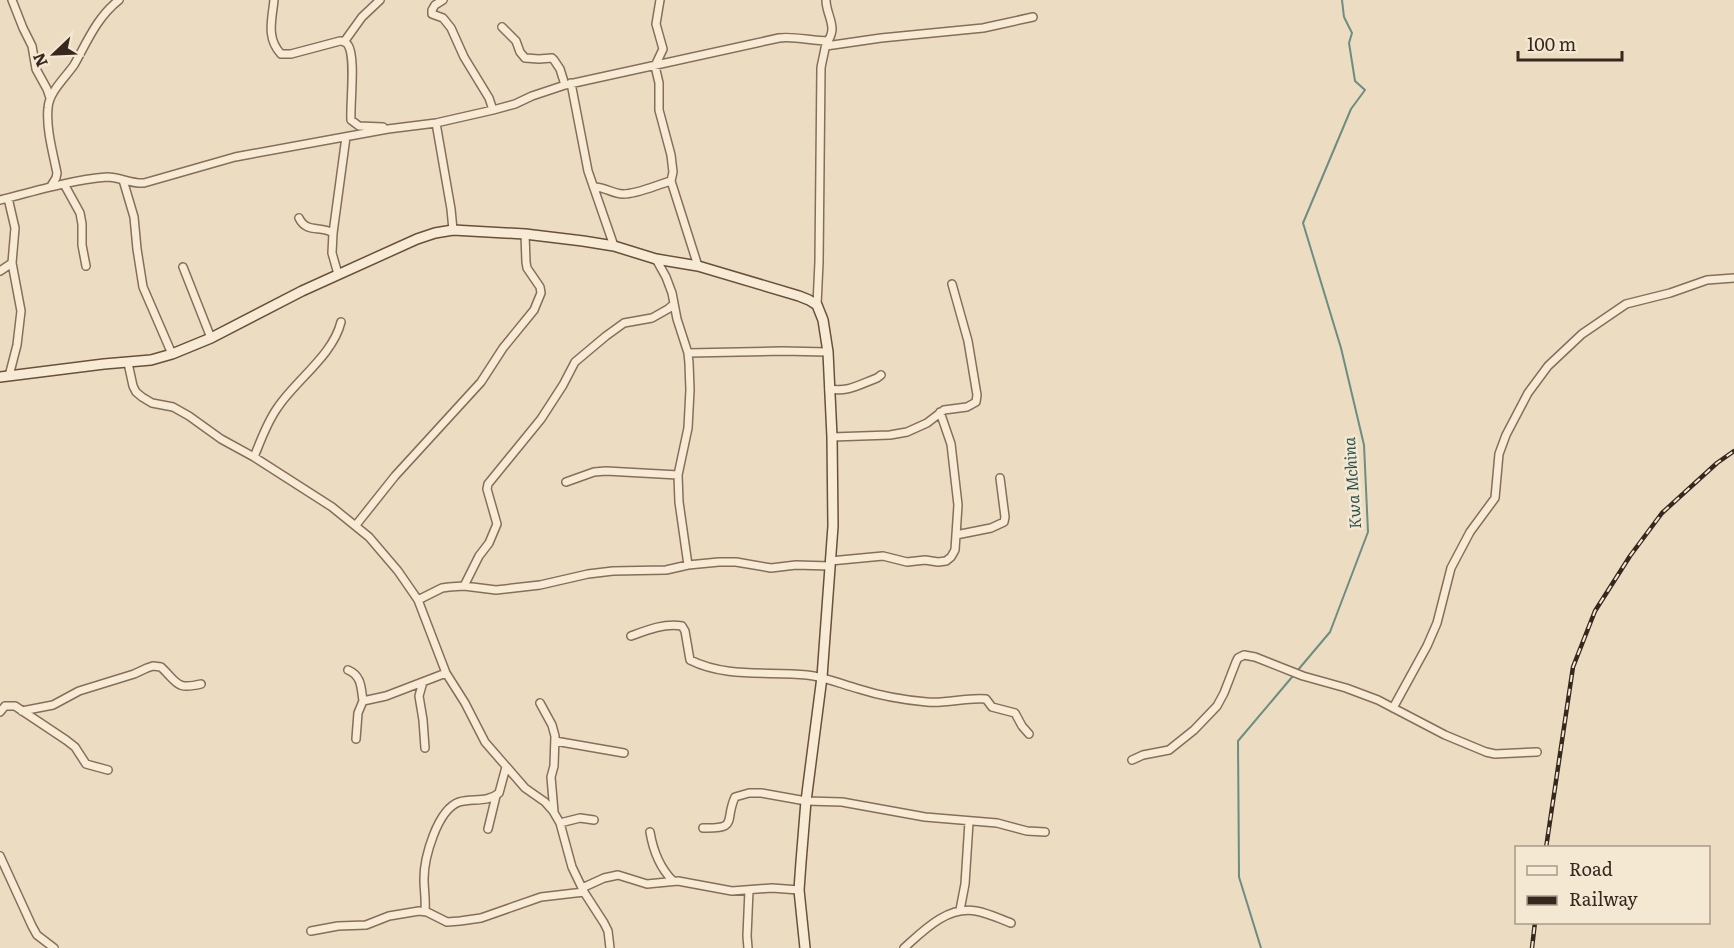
<svg xmlns="http://www.w3.org/2000/svg" width="1734" height="948" font-family="Literata,serif">
<style>
.lines{fill:none;stroke-linecap:round;stroke-linejoin:round}
.stream{stroke:#6c8d82;stroke-width:2}
.street-casing{stroke:#866e5a;stroke-width:10}
.secondary-casing{stroke:#68503d;stroke-width:12}
.street{stroke:#f8ebd5;stroke-width:7}
.secondary{stroke:#f8ebd5;stroke-width:9}
.rail-casing{stroke:#36281e;stroke-width:4.5}
.rail{stroke:#f4e8d2;stroke-width:2;stroke-dasharray:7;stroke-linecap:butt}
.labels{text-anchor:middle;dominant-baseline:central;stroke-width:5;stroke-linejoin:round;paint-order:stroke}
.water-label{font-size:16px;font-style:italic;fill:#2d5550;stroke:#f4e8d2}
</style>
<rect width="100%" height="100%" fill="#ecddc2"/>
<g class="lines">
<!-- stream -->
<path class="stream" d="M1261 948 1239 877 1238 741 1330 632 1368 532 1364 445 1341 348 1303 223 1351 109 1365 90 1355 81 1349 43 1352 33 1344 17 1342 0"/>
<defs>
<path id="street" d="M12 0 23 28 32 46 36 69 47 89 50 98
M274 0C272 20 266 38 281 54H291L340 41C344 41 345 41 348 45 356 57 350 102 351 120L359 126 383 127
M443 0 435 5 432 10V14L443 18 451 28 464 57 489 98 493 110
M660 0 656 24 663 49 655 66 659 83V110L671 155 673 172 671 181 698 266
M502 27 516 41 520 52 525 58 539 59 552 58 554 60 560 69 565 85
M344 42 362 17 380 0
M826 46 881 38 983 28 1033 17
M571 83 588 171 614 246
M436 123 451 209 453 230
M123 180 134 217 137 249 143 287 172 354
M64 184 80 213 82 224V245L86 266
M51 186 56 178 57 173C53 153 46 129 48 108 49 92 65 78 74 65 87 42 97 17 119 0
M594 187C606 187 612 194 623 194 638 194 656 185 671 181
M8 198 15 228 12 263 21 311 17 345 9 376
M0 200C35 191 71 180 107 177 120 177 131 184 144 183L235 157 388 129 436 123 493 110 515 104 532 96 565 85 779 38C795 36 812 41 828 41
M299 218C307 234 320 225 333 233
M656 259 666 277 672 293 677 319 688 353 689 363 690 390 688 428 678 475 679 502 688 565
M183 267 211 338
M0 271 12 263
M338 274 332 253 333 233 346 137
M817 305 819 262 821 68C822 61 824 55 825 48 827 41 832 37 832 29 832 19 826 11 826 0
M688 353 782 351 828 352
M128 363 133 386 136 392 142 397 152 403 173 407 189 416 221 439 254 457 332 507 369 537 398 571 418 600 446 673 465 703 485 742 525 788 545 802 553 811 560 823 572 867 584 892 604 923 608 931 610 948
M829 389C849 392 858 385 877 378L881 375
M832 437 890 435 907 432 927 423 944 410 967 407 976 402 977 395 968 341 952 284
M254 457C261 440 267 422 278 407 296 380 333 355 341 322
M566 482 594 472 606 471 678 475
M356 525 395 476 481 382 503 348 534 310 541 293 540 287 527 268 526 262 525 234
M956 535 991 528 1004 522 1005 517 1000 478
M830 561 883 556 907 562 925 560 938 562 946 561 951 557 955 550 958 505 951 444 940 412
M464 586 479 556 489 543 497 524 487 489 488 484 541 419 563 385 575 362 606 336 624 323 652 318 668 309 674 304
M418 600 442 588 449 587 464 586 496 590 540 585 588 574 613 571 666 570 688 565 719 562H736L771 568 796 565 830 566
M631 636C647 630 664 623 682 626L685 631 690 660C726 678 767 671 807 675 825 677 841 684 859 689 881 696 904 700 927 702 947 704 966 697 986 699L992 707 1015 713 1022 726 1029 734
M348 670C362 676 361 688 363 701
M423 682 419 696 423 720 425 748
M540 703 552 725 555 736 554 766 551 777 554 812
M1393 708 1427 646 1437 623 1451 568 1470 532 1495 498 1499 454 1506 435 1528 393 1548 366 1582 334 1626 304 1670 293 1707 280 1734 278
M22 711 53 705 79 691 134 674 147 668 153 666 161 667C178 683 176 690 201 684
M0 712 5 706H15L66 740 75 747 86 764 108 770
M356 739 358 713 363 701 386 696 446 673
M555 741 624 753
M1132 760 1143 755 1169 750 1194 730 1217 706 1224 693 1236 662 1238 658 1244 655 1255 657 1303 676 1346 688 1378 700 1445 735 1486 752 1495 754 1537 752
M560 823 580 818 594 820
M703 828C739 829 724 821 735 797L749 793H761L806 801 842 802 925 817 997 823 1027 831 1045 832
M488 829 496 796
M650 832C653 850 660 868 673 881
M0 856 32 926 37 935 54 948
M582 888 604 878 618 875 647 884 678 881 732 891 772 888 799 890
M960 910 965 884 969 822
M425 911C426 900 424 890 424 879 424 858 437 810 459 802 473 798 487 803 499 793L506 767
M311 931 338 926 366 925 389 916 419 911 427 912 447 922 460 921 481 918 541 897 584 892
M748 948 747 936 749 890
M904 948C924 930 947 906 976 911 988 913 1000 919 1011 923"/>
<path id="secondary" d="M0 377 104 364 151 360 172 354 211 338 302 291 417 239 435 233 453 230 525 234 583 241 614 246 656 259 698 266 799 296 809 300 817 305 823 320 828 352 832 437 833 526 822 677 806 801 801 862 799 890 805 948"/>
</defs>
<!-- street casing -->
<use href="#street" class="street-casing"/>
<!-- secondary casing -->
<use href="#secondary" class="secondary-casing"/>
<!-- street -->
<use href="#street" class="street"/>
<!-- secondary -->
<use href="#secondary" class="secondary"/>
<defs>
<path id="rail" d="M1546 848 1573 667 1595 611 1630 556 1662 513 1717 463 1734 451
M1532 948 1535 922"/>
</defs>
<!-- rail casing -->
<use href="#rail" class="rail-casing"/>
<!-- rail -->
<use href="#rail" class="rail"/>
</g>
<g class="labels">
<!-- water labels -->
<g class="water-label">
<text transform="translate(1351 483) rotate(-94)">Kwa Mchina</text>
</g>
</g>
<!-- legend -->
<rect x="1515" y="846" width="195" height="78" fill="#f4e8d2" stroke="#a89b8a" stroke-width="1.5"/>
<rect x="1527" y="866" width="30" height="9" fill="#f8ebd5" stroke="#a89b8a" stroke-width="1.5"/>
<text x="1569" y="876" font-size="18" fill="#36281e">Road</text>
<rect x="1527" y="896" width="30" height="9" fill="#36281e" stroke="#a89b8a" stroke-width="1.5"/>
<text x="1569" y="906" font-size="18" fill="#36281e">Railway</text>
<!-- north arrow -->
<g transform="translate(54 54) rotate(247)" stroke="#f4e8d2" stroke-width="4.5" paint-order="stroke">
<path d="M0-4.5L10 22L0 15L-10 22Z" fill="#36281e"/>
<text y="-9" font-size="16" font-weight="bold" text-anchor="middle" fill="#36281e">N</text>
</g>
<!-- scale -->
<path d="M1518 51v9h104v-9" fill="none" stroke="#36281e" stroke-width="3"/>
<text x="1527" y="51" font-size="18" fill="#36281e" stroke="#f4e8d2" stroke-width="4.5" paint-order="stroke">100 m</text>
</svg>
